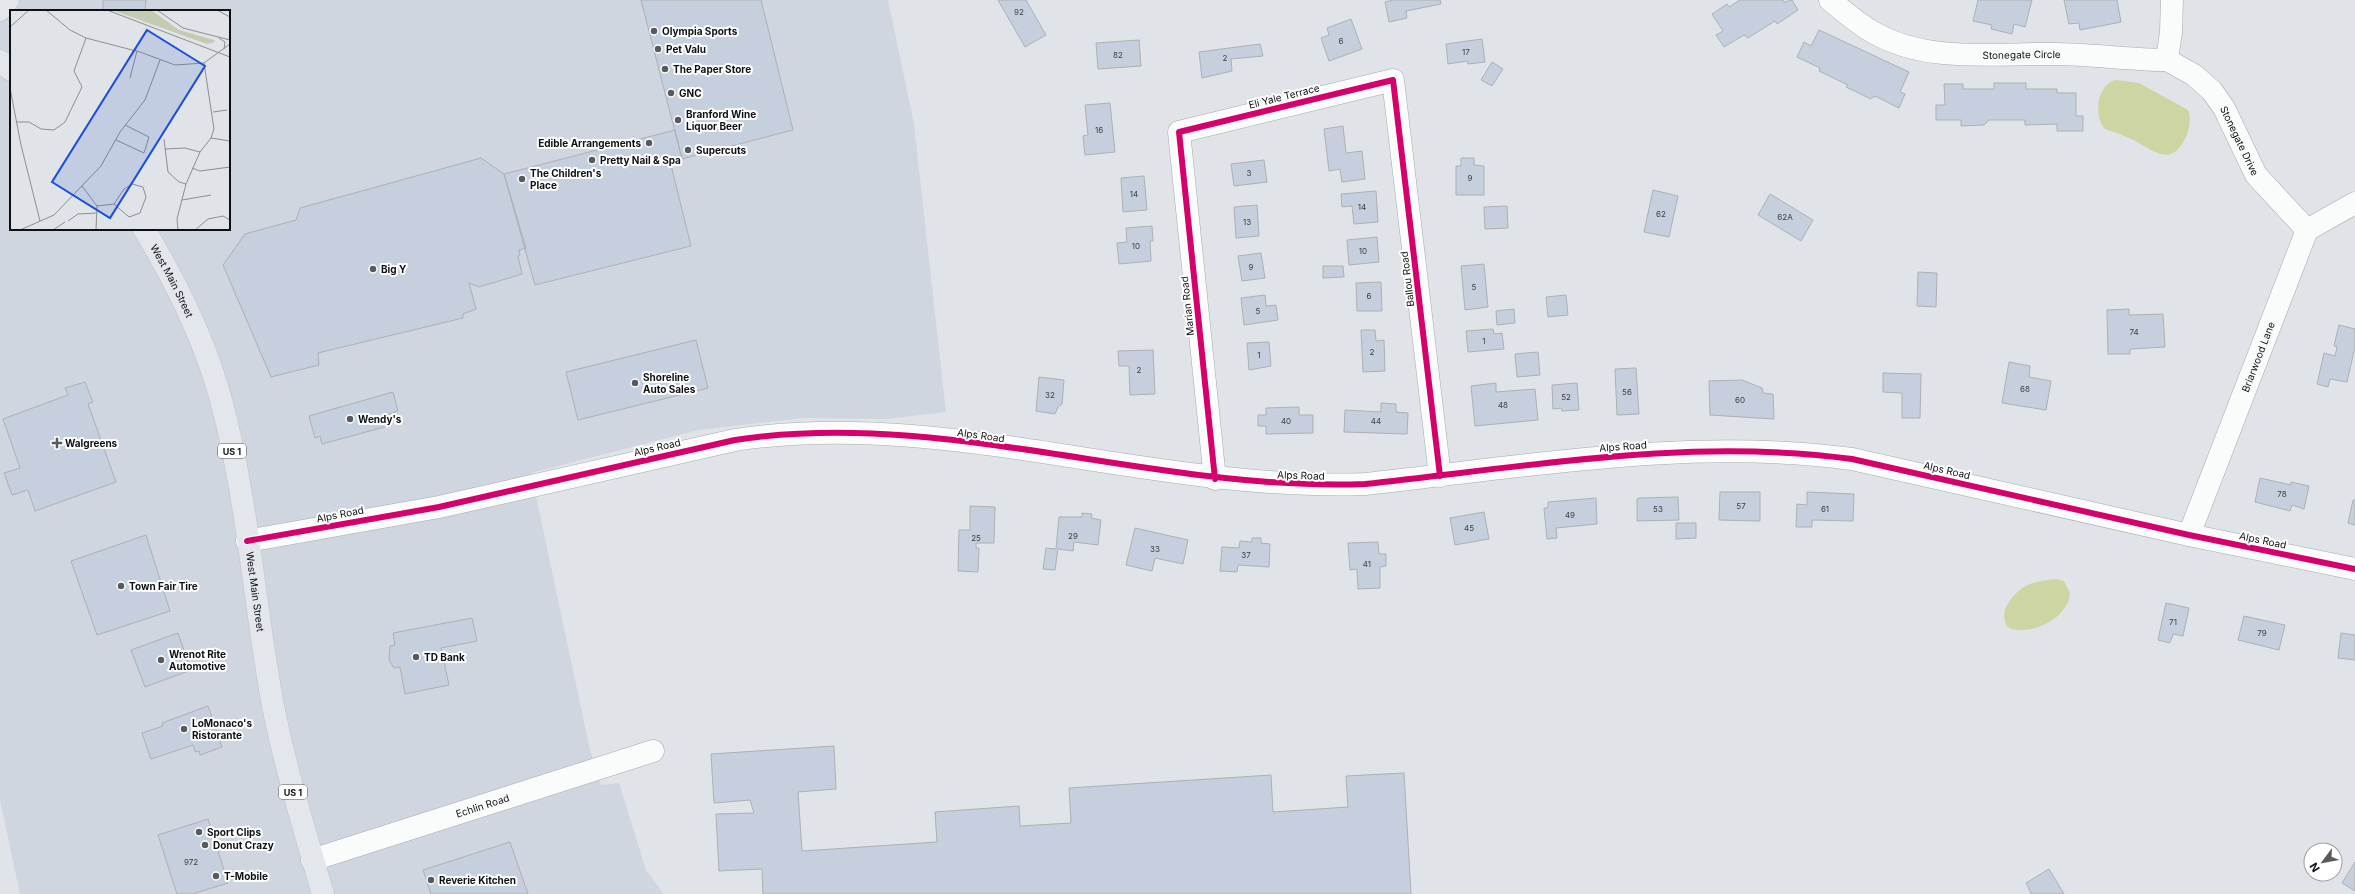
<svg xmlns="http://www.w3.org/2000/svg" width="2355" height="894" font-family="Inter,sans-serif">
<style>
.built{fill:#cfd6df;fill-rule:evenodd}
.water{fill:#cdd6a2}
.building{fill:#c6cfdd;stroke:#aeb0b3}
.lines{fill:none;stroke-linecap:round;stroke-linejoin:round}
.minor-casing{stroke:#a8aaad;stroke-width:23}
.major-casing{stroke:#bfc0c2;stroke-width:23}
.minor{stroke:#fafbfb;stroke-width:22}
.major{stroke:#e3e7ec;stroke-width:22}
.cycleway-casing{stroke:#fff;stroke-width:8}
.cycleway{stroke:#d6006c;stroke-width:6}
.poi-dot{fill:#585a5d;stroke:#fff;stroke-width:1.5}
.labels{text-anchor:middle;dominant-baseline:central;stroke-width:4;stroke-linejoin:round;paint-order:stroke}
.number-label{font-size:8px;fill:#3c4046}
.shield{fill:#fff;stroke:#56585a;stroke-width:1}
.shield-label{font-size:9px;font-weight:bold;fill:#0e1013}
.poi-label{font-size:10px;font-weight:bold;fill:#0e1013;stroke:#fff;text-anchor:start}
.street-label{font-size:10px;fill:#0e1013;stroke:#fff}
.inset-road{fill:none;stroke:#8c8f92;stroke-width:1}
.view{fill:#1d4ed8;fill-opacity:0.15;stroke:#1d4ed8;stroke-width:2}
.inset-edge{fill:none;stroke:#0e1013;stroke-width:2}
</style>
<rect width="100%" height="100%" fill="#e0e3e7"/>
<!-- built -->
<path class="built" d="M0 0H888L914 124 946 412 887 419 803 418 698 430 531 473 590 750 601 785 619 783 646 870 664 894H20L0 800ZM11 11H229V229H11Z"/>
<!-- water -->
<path class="water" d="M2116 80 2139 83 2188 110C2192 117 2189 129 2186 137 2173 164 2159 155 2139 143 2129 137 2116 133 2105 129 2093 116 2097 84 2116 80Z
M2055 579 2064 581 2070 593C2068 619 2031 636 2009 628 1994 613 2017 587 2033 583 2040 581 2048 580 2055 579Z"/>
<!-- building -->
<path class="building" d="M103 0H146L145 11H103Z
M641 0H761L793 130 682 159Z
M998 0H1026L1046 35 1025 47Z
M1393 0H1440L1441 4 1406 11 1407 18 1389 22 1385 2Z
M1740 0H1783L1784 2 1792 0 1798 10 1777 24 1775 21 1748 38 1744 35 1724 47 1716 35 1723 31 1712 14 1727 4 1729 7Z
M1978 0H2032L2025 27 2014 24 2012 34 1991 29 1992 25 1973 21Z
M2064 0H2117L2121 22 2080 30 2079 23 2069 24Z
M1351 19 1362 49 1329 61 1321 38 1329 35 1327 28Z
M1819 30 1909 72 1900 92 1905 94 1899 108 1875 96 1871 99 1846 87 1848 85 1819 71 1820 68 1797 57 1804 42 1811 46Z
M1482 39 1485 62 1468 64 1467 61 1448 64 1446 44Z
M1139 40 1141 66 1098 69 1096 43Z
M1260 44 1263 56 1231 59 1232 71 1202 78 1199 52Z
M1492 62 1503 69 1492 86 1481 80Z
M1994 83H2026V89H2057V93H2076V116H2083V131H2057V124L2025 125V120H1989L1984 125 1961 126V120H1936V105H1945L1944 84H1963V89H1994Z
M1110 103 1115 152 1085 155 1083 136 1088 135 1085 105Z
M1343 126 1346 153 1362 151 1365 179 1342 182 1340 169 1329 171 1324 129Z
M675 130 682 159 670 161 691 246 535 285 504 174Z
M481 158 504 174 526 248 519 250 520 255 518 256 522 274 479 287 469 283 476 309 463 314V318L318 353 319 365 271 377 223 265 245 234 296 220 300 208Z
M1461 158H1474V165L1484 166V195H1456V166H1461Z
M1264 160 1267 182 1234 186 1231 164Z
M1144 176 1147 210 1123 212 1121 178Z
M1653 190 1678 196 1669 237 1644 232Z
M1376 191 1378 222 1354 224 1352 206 1342 207 1341 194Z
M1770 194 1813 220 1801 241 1758 215Z
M1257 205 1259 236 1236 238 1234 207Z
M1507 206 1508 228 1485 229 1484 207Z
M1152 226 1153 241H1150L1151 261 1119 264 1117 243 1127 242 1126 228Z
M1377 237 1379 262 1349 265 1347 240Z
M1261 253 1265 278 1242 281 1238 256Z
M1484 264 1488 307 1465 310 1461 266Z
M1323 266H1343L1344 277 1323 278Z
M1918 272 1937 273 1936 307 1917 306Z
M1381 282 1382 311H1357L1356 283Z
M1265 295 1266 306 1276 305 1278 320 1244 325 1241 298Z
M1566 295 1568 315 1548 317 1546 297Z
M1514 309 1515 323 1497 325 1496 311Z
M2129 309V315L2163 314 2165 347 2130 349V354H2108L2107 310Z
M2339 325 2355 329V347L2347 382 2330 379 2328 387 2317 384 2324 353 2335 356 2337 347 2334 346Z
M1493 329 1494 334 1502 333 1504 349 1468 352 1466 331Z
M1361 330H1375L1376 341 1384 340 1385 371 1363 372Z
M696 340 708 388 578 420 566 372Z
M1269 342 1271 366 1249 370 1247 343Z
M1153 350 1155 394 1130 395 1129 366H1119L1118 351Z
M1538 352 1540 375 1517 377 1515 354Z
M2009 362 2030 366 2029 377 2051 381 2046 410 2002 403Z
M1636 368 1639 414 1617 415 1615 369Z
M1883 373 1921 374 1920 418H1902V393L1883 392Z
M1039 377 1064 380 1062 404 1058 407 1055 414 1036 411Z
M1742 380 1762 388 1763 393 1773 394 1774 419 1710 415 1709 381Z
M85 382 93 402 88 404 116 482 35 511 28 490 12 495 4 473 20 468 3 419 68 395 65 388Z
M1496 383V392L1535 389 1538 420 1475 426 1471 386Z
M1577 383 1579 410 1562 411 1561 408 1553 409 1552 385Z
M393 392 398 411 389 414 391 421 387 422 388 426 322 444 320 436 315 438 309 416Z
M1381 403 1396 404V412L1408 413 1407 434 1344 432 1345 410 1381 412Z
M1299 407V415H1313V433L1266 434V426H1258V415H1266V408Z
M2260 478 2291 485V482L2309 486 2304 509 2292 505 2290 511 2255 502Z
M1720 492H1760V521L1719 520Z
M1807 492 1854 494 1853 521 1812 520V527H1796L1797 504 1807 505Z
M1678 497 1679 520 1637 521V499L1639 498Z
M1596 498 1597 524 1556 528 1557 538 1547 539 1544 508H1548V502Z
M2353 500H2355V525L2348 523Z
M970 506 995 507 994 543H976V548H979L978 572 958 571 959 530H970Z
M1484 512 1489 539 1455 545 1450 518Z
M1082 513 1092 514 1091 518 1101 520 1098 545 1074 542 1073 551 1058 549 1055 570 1043 569 1046 548 1056 549 1059 517H1082Z
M1676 523H1696V538L1676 539Z
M1135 528 1188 540 1183 564 1155 558 1152 571 1126 565Z
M146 535 170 611 97 635 71 561Z
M1252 538H1261V543L1270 544 1269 567 1238 565 1237 572 1220 571 1222 547 1239 548 1240 541 1252 542Z
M1378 542 1379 554H1386V566L1380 567V588L1358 589 1357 569 1350 570 1348 543Z
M2166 603 2189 608 2183 636 2173 634 2170 643 2158 640Z
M2244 616 2285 625 2279 650 2238 640Z
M472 618 477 641 441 648 449 685 405 694 400 667 394 668 389 660 390 646 395 645 393 633Z
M178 633 191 670 145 687 131 650Z
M2341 633 2355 635V660L2338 658Z
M208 706 222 747 200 755 199 751 195 752 193 745 151 759 142 733 163 726 162 723Z
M834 746 836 789 798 792 802 851 937 842 935 812 1019 806 1020 826 1071 823 1069 788 1271 775 1273 812 1348 807 1346 776 1404 773 1411 894H763L762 869 719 871 716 814 754 813 750 800 714 803 711 754Z
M208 819 228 883 192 894H177L158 835Z
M510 842 528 894H431L423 870Z
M2355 862V891L2342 883Z
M2049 869 2064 894H2030L2031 893 2026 883Z"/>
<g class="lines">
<defs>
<g id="minor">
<path id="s1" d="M1830 0C1843 11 1856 22 1871 31 1926 64 1994 53 2055 54 2092 54 2129 60 2167 60L2171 32 2172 0"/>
<path id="s2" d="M2167 60 2194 75 2212 91 2224 108 2256 175 2307 230"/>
<path d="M1215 479 1179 132 1393 80 1440 476"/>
<path id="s3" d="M2189 535 2307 230 2355 203"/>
<path d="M247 541 439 507 735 440C943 408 1154 492 1365 484 1526 467 1689 437 1852 459L2189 535 2355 569"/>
<path id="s4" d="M312 860 653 751"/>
</g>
<g id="major">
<path d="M0 10 8 0"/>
<path d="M0 61 11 70"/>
<path id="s5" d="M144 229C176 282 205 341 221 400 248 500 254 604 273 706 286 770 305 832 323 894"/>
</g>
</defs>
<!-- minor casing -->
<use href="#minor" class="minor-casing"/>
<!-- major casing -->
<use href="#major" class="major-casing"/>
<!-- minor -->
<use href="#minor" class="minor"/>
<!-- major -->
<use href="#major" class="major"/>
<defs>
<path id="cycleway" d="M1215 479 1179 132 1393 80 1440 476
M247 541 439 507 735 440C943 408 1154 492 1365 484 1526 467 1689 437 1852 459L2189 535 2355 569"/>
</defs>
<!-- cycleway casing -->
<use href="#cycleway" class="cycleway-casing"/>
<!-- cycleway -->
<use href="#cycleway" class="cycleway"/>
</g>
<!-- markers -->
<g class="poi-dot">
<circle cx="654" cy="31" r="4"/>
<circle cx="658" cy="49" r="4"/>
<circle cx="665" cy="69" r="4"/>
<circle cx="671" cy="93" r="4"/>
<circle cx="678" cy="120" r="4"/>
<circle cx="649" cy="143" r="4"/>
<circle cx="688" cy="150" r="4"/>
<circle cx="592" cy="160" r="4"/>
<circle cx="522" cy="179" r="4"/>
<circle cx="373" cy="269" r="4"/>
<circle cx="635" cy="383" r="4"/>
<circle cx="350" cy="419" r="4"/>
<path d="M55 437h4v4h4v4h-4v4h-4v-4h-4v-4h4z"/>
<circle cx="121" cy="586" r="4"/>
<circle cx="416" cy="657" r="4"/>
<circle cx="161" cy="660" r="4"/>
<circle cx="184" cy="729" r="4"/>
<circle cx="199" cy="832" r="4"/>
<circle cx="205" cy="845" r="4"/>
<circle cx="216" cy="876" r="4"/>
<circle cx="431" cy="880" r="4"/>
</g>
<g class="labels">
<!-- number labels -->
<g class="number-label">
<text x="1019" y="12">92</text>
<text x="1341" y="41">6</text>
<text x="1466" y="52">17</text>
<text x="1118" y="55">82</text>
<text x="1225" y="58">2</text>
<text x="1099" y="130">16</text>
<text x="1249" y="173">3</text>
<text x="1470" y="178">9</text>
<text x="1134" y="194">14</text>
<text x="1362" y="207">14</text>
<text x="1661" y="214">62</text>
<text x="1785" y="217">62A</text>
<text x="1247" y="222">13</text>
<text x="1136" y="246">10</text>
<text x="1363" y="251">10</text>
<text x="1251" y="267">9</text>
<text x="1474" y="287">5</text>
<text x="1369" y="296">6</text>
<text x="1258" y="311">5</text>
<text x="2134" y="332">74</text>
<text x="1484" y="341">1</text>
<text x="1372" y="352">2</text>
<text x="1259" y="355">1</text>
<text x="1139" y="370">2</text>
<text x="2025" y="389">68</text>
<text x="1627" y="392">56</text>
<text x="1050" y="395">32</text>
<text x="1566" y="397">52</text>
<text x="1740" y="400">60</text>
<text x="1503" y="405">48</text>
<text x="1286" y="421">40</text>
<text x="1376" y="421">44</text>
<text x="2282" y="494">78</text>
<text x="1741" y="506">57</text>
<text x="1658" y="509">53</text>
<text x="1825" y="509">61</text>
<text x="1570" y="515">49</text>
<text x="1469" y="528">45</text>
<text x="1073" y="536">29</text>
<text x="976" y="538">25</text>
<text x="1155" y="549">33</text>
<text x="1246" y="555">37</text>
<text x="1367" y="564">41</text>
<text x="2173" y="622">71</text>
<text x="2262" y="633">79</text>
<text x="191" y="862">972</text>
</g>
<!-- shield labels -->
<g class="shield">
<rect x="218" y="444" width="28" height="14" rx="3"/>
<rect x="279" y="785" width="28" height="14" rx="3"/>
</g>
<g class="shield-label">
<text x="232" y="451">US 1</text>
<text x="293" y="792">US 1</text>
</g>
<!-- poi labels -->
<g class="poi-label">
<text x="662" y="31">Olympia Sports</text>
<text x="666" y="49">Pet Valu</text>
<text x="673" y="69">The Paper Store</text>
<text x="679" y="93">GNC</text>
<text x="686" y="114">Branford Wine<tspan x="686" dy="12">Liquor Beer</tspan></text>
<text x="641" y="143" text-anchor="end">Edible Arrangements</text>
<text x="696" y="150">Supercuts</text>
<text x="600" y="160">Pretty Nail &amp; Spa</text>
<text x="530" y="173">The Children's<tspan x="530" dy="12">Place</tspan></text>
<text x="381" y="269">Big Y</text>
<text x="643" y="377">Shoreline<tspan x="643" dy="12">Auto Sales</tspan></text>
<text x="358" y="419">Wendy's</text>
<text x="65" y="443">Walgreens</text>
<text x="129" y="586">Town Fair Tire</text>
<text x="169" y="654">Wrenot Rite<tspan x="169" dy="12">Automotive</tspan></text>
<text x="424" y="657">TD Bank</text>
<text x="192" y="723">LoMonaco's<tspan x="192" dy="12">Ristorante</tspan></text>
<text x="207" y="832">Sport Clips</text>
<text x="213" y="845">Donut Crazy</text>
<text x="224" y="876">T-Mobile</text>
<text x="439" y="880">Reverie Kitchen</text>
</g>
<!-- street labels -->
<g class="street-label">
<text stroke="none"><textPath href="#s1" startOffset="206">Stonegate Circle</textPath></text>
<text transform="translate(1284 96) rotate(-14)">Eli Yale Terrace</text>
<text stroke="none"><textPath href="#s2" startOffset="112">Stonegate Drive</textPath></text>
<text transform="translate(1407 279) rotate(-97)">Ballou Road</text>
<text stroke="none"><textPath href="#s5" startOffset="59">West Main Street</textPath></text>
<text transform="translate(1187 306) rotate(-96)">Marian Road</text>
<text stroke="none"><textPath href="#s3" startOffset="191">Briarwood Lane</textPath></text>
<text transform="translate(981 435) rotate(8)">Alps Road</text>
<text transform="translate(1623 446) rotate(-4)">Alps Road</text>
<text transform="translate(657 447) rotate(-13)">Alps Road</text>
<text transform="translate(1947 470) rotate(13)">Alps Road</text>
<text transform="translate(1301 475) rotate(2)">Alps Road</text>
<text transform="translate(340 514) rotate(-11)">Alps Road</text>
<text transform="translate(2263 540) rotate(12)">Alps Road</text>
<text stroke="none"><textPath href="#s5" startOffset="383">West Main Street</textPath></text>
<text stroke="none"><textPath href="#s4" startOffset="179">Echlin Road</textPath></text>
</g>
</g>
<!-- overview -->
<g transform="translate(10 10)">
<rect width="220" height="220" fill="#e0e3e7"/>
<path d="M102 0H141L169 20 204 30 205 32 197 34Z" fill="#c5cbb1"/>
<path class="inset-road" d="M36 0 60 20 76 28 130 42 165 55 194 53 220 34M97 0 220 47M147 0 173 18 220 30M207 0 220 7M0 17 19 0M209 28 215 32 214 39M120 68 127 41M0 78 11 135 30 211M203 102 217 100M6 112H19L31 119 44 120 55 112 72 77 64 61 76 28M201 128 220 131M154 129 158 162 169 172 176 174M106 130 134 143 139 127 115 115M155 139 175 138 190 142M182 158 190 161 220 157M122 174 133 177 136 187 130 203 119 207 104 194 114 179ZM72 176 87 196 86 220M172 190 201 185M87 196 104 194M58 211 68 204 87 203M10 220 44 205 91 156 110 122 135 90 150 50M43 220 55 212M168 220 167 209 176 174 190 142 201 128 204 119 194 53M185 220 198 209 213 206 220 210"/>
<path class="view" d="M137 20 195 56 100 208 42 172Z"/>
<rect width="220" height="220" class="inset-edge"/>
</g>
<!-- north arrow -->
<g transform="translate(2323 862) rotate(238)"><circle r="19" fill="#ffffff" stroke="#9f9fa1"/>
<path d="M0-3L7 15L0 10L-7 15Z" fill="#585a5d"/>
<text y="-6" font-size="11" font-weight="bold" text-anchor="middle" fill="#0e1013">N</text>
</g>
</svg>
